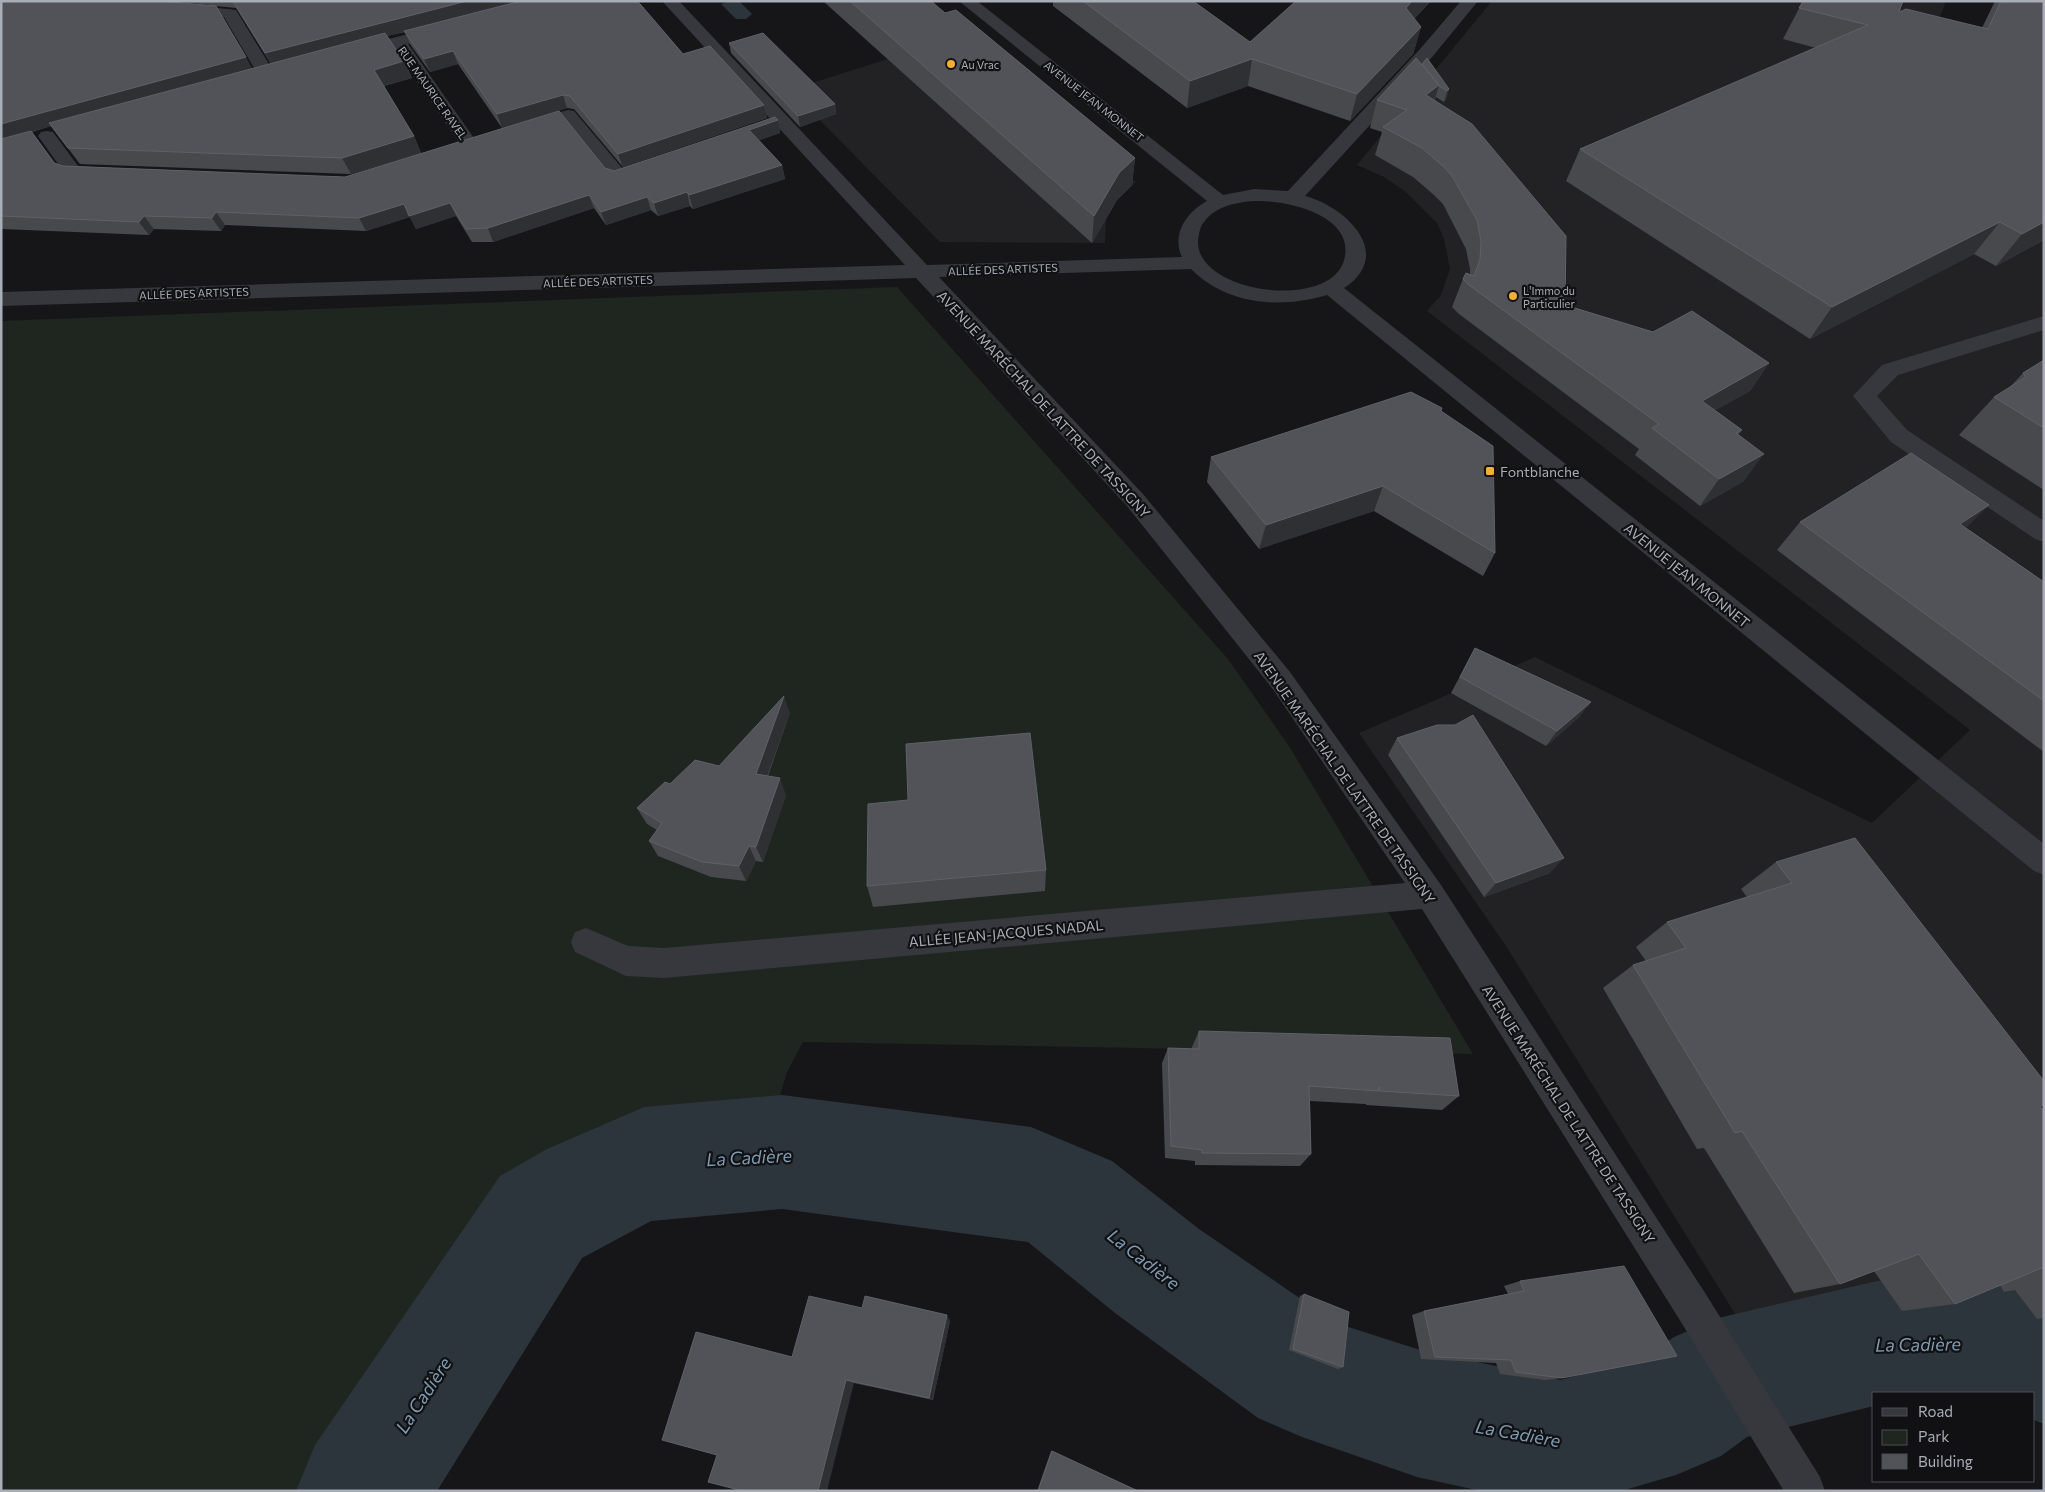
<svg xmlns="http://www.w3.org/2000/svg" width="2045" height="1492" font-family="Commissioner,sans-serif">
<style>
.built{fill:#222225}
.green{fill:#1e261f}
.water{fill:#2c353c}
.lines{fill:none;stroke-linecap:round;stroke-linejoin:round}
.river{fill:#2c353c;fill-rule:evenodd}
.minor{fill:#37383d;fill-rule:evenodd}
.wall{fill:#47494d;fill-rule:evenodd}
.shaded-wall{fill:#2f3033}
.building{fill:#525359;stroke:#5f6168}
.poi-dot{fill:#f2b134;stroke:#111113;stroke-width:2}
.labels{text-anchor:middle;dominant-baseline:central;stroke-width:4.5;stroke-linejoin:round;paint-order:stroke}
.far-poi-label{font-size:11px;fill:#a8adb8;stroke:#111113;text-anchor:start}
.far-street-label{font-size:11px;fill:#a8adb8;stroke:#111113}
.street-label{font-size:14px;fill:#a8adb8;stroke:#111113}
.poi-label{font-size:14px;fill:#a8adb8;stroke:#111113;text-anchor:start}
.near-water-label{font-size:18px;font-style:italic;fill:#7f9bb3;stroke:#111113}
</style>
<rect width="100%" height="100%" fill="#161618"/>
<!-- built -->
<path class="built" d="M1492 1H1946L1893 139 2044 219V1350L2010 1332H1881L1757 1349 1506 946 1359 733 1535 657 1872 823 1970 730 1427 311 1441 295 1450 269 1444 239 1437 223 1406 192 1384 177 1357 165Z
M963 35 1136 182 1117 200 1106 220 1105 243 940 242 790 90Z"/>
<!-- green -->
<path class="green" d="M897 287 1228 659 1289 746 1473 1054 803 1042 787 1072 766 1142 700 1140 643 1150 580 1182 532 1216 348 1491H1V321Z"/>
<!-- water -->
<path class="water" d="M731 1H739L752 14 746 19H736L721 4Z"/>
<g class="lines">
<!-- river -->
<path class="river" d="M782 1095 1031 1127 1112 1161 1199 1229 1336 1323 1417 1349 1561 1380 1646 1356 1674 1337 1718 1318 1877 1281 1949 1280 2007 1285 2044 1300V1424L2034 1420V1393H1874V1406L1747 1437 1721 1456 1676 1475 1621 1491H1481L1417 1477 1302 1437 1258 1418 1115 1313 1028 1242 782 1209 651 1221 582 1258 437 1491H296L315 1445 500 1176 545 1150 644 1107Z"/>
<!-- minor -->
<path class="minor" d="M662 1H679L927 265 1182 257C1171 234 1187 212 1207 201L959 1H977L1223 195 1254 189 1288 191 1421 48 1461 1H1478L1433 56 1305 196C1345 206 1396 254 1344 288L2044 844V875L2034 871 1327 295C1280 309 1227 305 1191 269L939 277 1143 494 1290 672 1441 885 1707 1296 1820 1477 1825 1491H1784L1681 1322 1422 909 664 978 626 976 575 952 571 942 575 932 586 928 628 946 664 948 1405 883 1272 688 1127 506 916 278 1 306V292L905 265ZM1259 201C1288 201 1352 215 1345 256 1337 312 1195 295 1198 240 1199 234 1200 226 1204 222 1215 206 1240 201 1259 201Z
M183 4 236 10 275 74 272 78H260L224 17 177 12 175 9Z
M444 25 450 27 452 30 450 33 408 44 478 144 475 148H463L394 48 355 58 349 57 347 53 349 49Z
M568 110 574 111 622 168 647 160 654 162 656 166 654 170 618 182 611 180 564 122 527 132 521 131 518 127 521 123Z
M47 131 53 132 78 166 110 168 112 172 110 176 103 178 66 175 38 136 41 132Z
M2044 316V330L1898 375 1877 396 1907 430 2044 521V542L2035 539 1891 442 1853 396 1882 365Z"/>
</g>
<!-- wall -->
<path class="wall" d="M1 1 211 5 171 1H637L683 54 764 105 767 118 623 167 574 109 567 108 502 128 458 64 430 72 410 44 405 32 387 36 404 61 412 78 384 86 414 136 421 153 351 174 80 164 51 126 32 132 55 163 63 166 345 177 605 168 614 171 778 120 780 133 759 140 782 165 785 179 693 209 690 206 658 216 651 210 606 225 594 208 493 242H472L456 216 416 229 410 217 366 231 225 225 221 231 154 229 149 235 1 229ZM216 6 236 8 271 64 252 69Z
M823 1H931L945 13 1135 158 1132 185 1117 200 1092 243Z
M1053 1H1193L1250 42 1296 1H1431L1414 19 1421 27 1413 54 1350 121 1248 86 1187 108 1053 6Z
M1803 1 1899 12 1982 28 1995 1H2044V240L1996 266 1974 254 1810 339 1566 181 1580 149 1816 48 1783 39Z
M729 43 835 104 836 114 800 127 731 53Z
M1422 64 1449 89 1446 99 1444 102 1436 97 1435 100 1565 305 1653 332 1769 363 1750 391 1715 410 1742 430 1738 435 1744 481 1700 506 1635 455 1639 449 1459 314 1452 307 1463 279 1470 275V269L1466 249 1443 204 1434 195 1413 177 1375 155 1382 132 1370 128 1377 100Z
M2044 360V490L1959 435 1994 397 2009 388 2023 373Z
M1441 411 1495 553 1483 576 1374 511 1259 549 1207 482 1211 457Z
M1800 522 1966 528 2044 582V752L1777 550Z
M1475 648 1591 702 1578 718 1546 746 1451 693Z
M790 713 768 776 786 795 763 862 756 861 746 881 711 877 658 856 649 841 657 830 647 824 637 808 670 784 719 766Z
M1397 738 1550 873 1484 897 1388 755Z
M1776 862 2040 1106 2044 1112V1318L2037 1319 2015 1290 2004 1292 2000 1285 1955 1304 1902 1311 1874 1271 1840 1284 1794 1293 1704 1148 1697 1149 1603 988 1633 965 1646 961 1636 947 1667 922 1747 897 1741 889Z
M1046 870 1045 891 873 907 867 886Z
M1199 1031 1459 1096 1442 1110 1366 1105V1104H1365L1310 1101 1311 1154 1300 1166 1195 1165V1161L1165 1158 1162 1063 1168 1048 1192 1049V1047Z
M1520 1281 1562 1378 1545 1380 1500 1374 1496 1363 1421 1359 1412 1315 1424 1311 1508 1294 1504 1286Z
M1304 1294 1343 1367 1338 1369 1289 1350 1300 1296Z
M862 1308 950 1321 933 1400 854 1383 717 1455 792 1357Z
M1051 1451 1138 1491H1037Z"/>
<!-- shaded-wall -->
<path class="shaded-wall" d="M467 1H523L272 66 265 53Z
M1412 1H1431L1399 34 1406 8Z
M1421 27 1413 54 1350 121 1357 94Z
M453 51 458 64 430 72 424 59Z
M246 57 253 70 1 140V124Z
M1252 59 1248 86 1187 108 1190 81Z
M404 61 412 78 382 86 374 70Z
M1439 85 1431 113 1426 95Z
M1449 89 1446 99 1444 102 1447 91Z
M563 95 567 108 502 128 497 114Z
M835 104 836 114 800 127 798 116Z
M764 105 767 118 623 167 618 154Z
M778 120 780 133 752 143 749 130Z
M414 136 421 153 351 174 342 158Z
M1135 158 1132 185 1117 200 1092 243 1094 216 1119 173Z
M782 165 785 179 693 209 689 195Z
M687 192 690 206 658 216 654 203Z
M589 195 594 208 493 242 488 228Z
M647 197 651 210 606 225 601 212Z
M450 203 456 216 416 229 410 217 366 231 359 218 404 204Z
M216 212 225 225 221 231 212 218Z
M144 216 154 229 149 235 139 222Z
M2000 222 1974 254 1810 339 1832 307Z
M2044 222V240L1996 266 2022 234Z
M1769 363 1750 391 1684 428 1702 401Z
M1764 454 1744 481 1700 506 1719 479Z
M1383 486 1374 511 1259 549 1266 525Z
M1989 505 1961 533 1960 524Z
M784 696 790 713 762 790 756 774Z
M1591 702 1578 718 1546 746 1557 731Z
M780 778 786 795 763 862 756 847Z
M749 846 756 861 746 881 739 866Z
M1564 858 1550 873 1484 897 1496 883Z
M947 1315 950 1321 933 1400 929 1398Z
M846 1380 854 1383 827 1491H818Z"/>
<!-- building -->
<path class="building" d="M1 1H161L216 6 246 57 1 124Z
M233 1H467L265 53Z
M521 1H637L641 5 683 54 710 46 764 105 618 154 570 96 563 95 497 114 453 51 424 59 404 31Z
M850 1H931L945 13 956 10 1135 158 1119 173 1094 216Z
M1083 1H1193L1250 42 1296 1H1412L1406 8 1421 27 1357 94 1252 59 1190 81Z
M1803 1H1903L1899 12 1906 9 1988 29 2001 1H2044V222L2022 234 2000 222 1832 307 1580 149 1868 25 1799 8Z
M385 33 404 61 374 70 414 136 342 158 68 148 49 123Z
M763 33 835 104 798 116 729 43Z
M1416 58 1439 85 1426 95 1472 124 1566 236 1565 305 1653 332 1692 311 1769 363 1702 401 1742 430 1736 433 1764 454 1719 479 1652 428 1659 424 1469 285 1463 279 1466 273 1474 276 1480 260 1481 241 1477 220 1452 176 1444 167 1422 148 1383 127 1407 110 1377 100Z
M1427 58 1449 89 1447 91 1439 86V85L1422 64Z
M559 111 605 168 614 171 775 117 778 120 749 130 782 165 689 195 687 192 654 203 647 197 601 212 589 195 488 228 466 229 450 203 409 216 404 204 359 218 216 212 212 218 144 216 139 222 1 216V139L31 131 54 163 63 166 345 177Z
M2044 360V428L1994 397 2026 377 2023 373Z
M1411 392 1442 408 1441 411 1493 446 1495 553 1383 486 1266 525 1211 457Z
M1911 453 1989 505 1960 524 2044 582V701L1800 522Z
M1475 648 1591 702 1557 731 1460 677Z
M784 696 756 774 780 778 756 847 749 846 739 866 702 862 649 841 662 823 637 808 665 782 670 784 695 760 719 766Z
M1473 715 1564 858 1496 883 1397 738 1437 725H1455Z
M1030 733 1046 870 867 886 868 804 908 800 906 744Z
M1855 838 2044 1081V1105L2040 1106 2044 1112V1267L1955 1304 1919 1254 1840 1284 1742 1131 1735 1133 1633 965 1686 948 1667 922 1792 883 1776 862Z
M1199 1031 1450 1038 1459 1096 1380 1091 1379 1087V1091L1309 1086 1311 1154 1202 1153V1150L1171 1146 1168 1048 1199 1049Z
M1624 1266 1677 1356 1562 1378 1516 1372 1511 1360 1435 1357 1424 1311 1524 1291 1520 1281Z
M1304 1294 1349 1312 1343 1367 1293 1349Z
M809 1296 862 1308 865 1296 947 1315 929 1398 846 1380 818 1491H743L708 1482 717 1455 662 1440 696 1332 792 1357Z
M1052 1451 1138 1491H1038Z"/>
<!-- markers -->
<g class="poi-dot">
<circle cx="951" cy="64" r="5"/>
<circle cx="1513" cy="296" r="5"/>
<rect x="1485" y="466" width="10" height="10" rx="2.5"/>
</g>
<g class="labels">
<!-- far-poi labels -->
<g class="far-poi-label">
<text x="961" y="64">Au Vrac</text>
<text x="1523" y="290">L'Immo du<tspan x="1523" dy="13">Particulier</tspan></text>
</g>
<!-- far-street labels -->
<g class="far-street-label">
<text transform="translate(433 93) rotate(55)">RUE MAURICE RAVEL</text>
<text transform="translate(1094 101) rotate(38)">AVENUE JEAN MONNET</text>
<text transform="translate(1003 269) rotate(-2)">ALLÉE DES ARTISTES</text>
<text transform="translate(598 281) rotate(-2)">ALLÉE DES ARTISTES</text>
<text transform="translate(194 293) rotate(-2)">ALLÉE DES ARTISTES</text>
</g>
<!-- street labels -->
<g class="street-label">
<text transform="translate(1044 404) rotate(47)">AVENUE MARÉCHAL DE LATTRE DE TASSIGNY</text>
<text transform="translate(1687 575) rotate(39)">AVENUE JEAN MONNET</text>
<text transform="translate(1345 777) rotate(55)">AVENUE MARÉCHAL DE LATTRE DE TASSIGNY</text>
<text transform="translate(1006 933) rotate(-5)">ALLÉE JEAN-JACQUES NADAL</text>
<text transform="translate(1569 1114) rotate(57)">AVENUE MARÉCHAL DE LATTRE DE TASSIGNY</text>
</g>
<!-- poi labels -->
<g class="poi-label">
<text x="1500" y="471">Fontblanche</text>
</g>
<!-- near-water labels -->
<g class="near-water-label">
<text transform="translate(749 1157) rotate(-3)">La Cadière</text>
<text transform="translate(1144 1259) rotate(38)">La Cadière</text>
<text transform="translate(1918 1344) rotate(-1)">La Cadière</text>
<text transform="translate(423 1395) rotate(-57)">La Cadière</text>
<text transform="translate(1518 1433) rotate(10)">La Cadière</text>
</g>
</g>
<!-- border -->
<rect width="2045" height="1492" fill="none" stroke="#a8adb8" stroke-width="5"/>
<!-- legend -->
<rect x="1872" y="1392" width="162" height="90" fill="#111113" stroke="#4d4f55"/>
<rect x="1882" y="1408" width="25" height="8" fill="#37383d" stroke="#4d4f55"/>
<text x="1918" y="1417" font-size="15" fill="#a8adb8">Road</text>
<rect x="1882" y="1430" width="25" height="15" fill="#1e261f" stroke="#4d4f55"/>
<text x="1918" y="1442" font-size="15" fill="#a8adb8">Park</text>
<rect x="1882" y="1454" width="25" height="15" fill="#525359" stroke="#4d4f55"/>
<text x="1918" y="1467" font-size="15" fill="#a8adb8">Building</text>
</svg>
